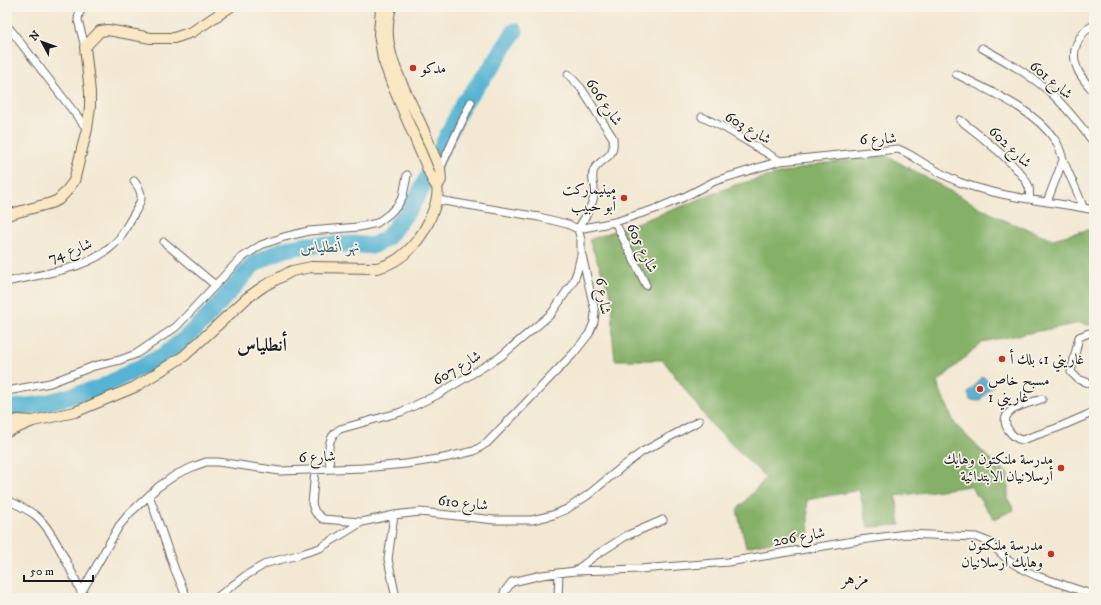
<svg xmlns="http://www.w3.org/2000/svg" width="1101" height="605" font-family="'IM FELL DW Pica',Amiri,serif">
<style>
.forest{fill:#84b067;stroke:#506642}
.water{fill:#54b4d3;stroke:#386878}
.lines{fill:none;stroke-linecap:round;stroke-linejoin:round}
.river{stroke:#54b4d3;stroke-width:17}
.street-casing{stroke:#67635c;stroke-width:9}
.secondary-casing{stroke:#67635c;stroke-width:12}
.street{stroke:#fff;stroke-width:7}
.secondary{stroke:#fae7c3;stroke-width:10}
.poi-dot{fill:#c8321e;stroke:#f7f3e8;stroke-width:1.5}
.labels{text-anchor:middle;dominant-baseline:central;stroke-width:3.5;stroke-linejoin:round;paint-order:stroke}
.poi-label{font-size:15px;fill:#1c1c1c;stroke:#f7f3e8;text-anchor:start}
.street-label{font-size:15px;fill:#1c1c1c;stroke:#f7f3e8}
.water-label{font-size:16px;font-style:italic;fill:#325965;stroke:#f7f3e8}
.quarter-label{font-size:17px;fill:#1c1c1c;stroke:#f7f3e8}
.district-label{font-size:19px;font-weight:bold;fill:#1c1c1c;stroke:#f7f3e8}
</style>
<rect width="100%" height="100%" fill="#f7f3e8"/>
<filter id="ink" filterUnits="userSpaceOnUse"><feTurbulence type="fractalNoise" baseFrequency=".025" numOctaves="2"/><feDisplacementMap in="SourceGraphic" scale="8" xChannelSelector="R" yChannelSelector="G"/><feConvolveMatrix kernelMatrix="1 2 1 2 8 2 1 2 1" color-interpolation-filters="sRGB"/></filter>
<filter id="wash" filterUnits="userSpaceOnUse"><feTurbulence type="fractalNoise" baseFrequency=".012" numOctaves="4" result="noise"/><feDisplacementMap in="SourceGraphic" scale="16" xChannelSelector="R" yChannelSelector="G"/><feGaussianBlur stdDeviation="0.9" result="paint"/><feColorMatrix in="noise" values="0 0 0 0 0 0 0 0 0 0 0 0 0 0 0 0 0 1.4 0 .05"/><feComposite in="paint" operator="in"/></filter>
<g filter="url(#wash)">
<rect width="100%" height="100%" fill="#f3e8d3"/>
<!-- forest -->
<path class="forest" d="M887 156 1003 220 1053 239 1094 228V326L1080 323 982 342 937 383 955 424 987 456 1008 474V499L1014 510 994 519 970 486 896 496 900 525 868 527 859 490 807 500 809 534 746 547 737 510 766 478 711 424 663 360H615L613 340 612 298 589 240 675 209 735 185 819 164Z"/>
<!-- water -->
<path class="water" d="M983 376 993 386 979 401 970 400 968 393Z"/>
<g class="lines">
<!-- river -->
<path class="river" d="M7 409 42 404 100 388 164 355 183 340 203 322 253 265 267 257 285 249 306 245 353 244 372 246 387 238 411 207 421 190 463 104 490 69 515 31"/>
</g>
</g>
<g filter="url(#ink)">
<g class="lines">
<defs>
<path id="street" d="M85 7C80 10 78 14 78 20L85 47
M1094 25C1078 33 1070 52 1077 68 1080 77 1088 85 1094 92
M10 29 87 129
M982 48C1006 61 1031 75 1052 94 1068 109 1081 126 1094 143
M568 74 581 88 613 138C615 159 605 155 595 168 589 176 596 187 594 196 592 208 584 219 578 229
M956 74C989 91 1034 109 1055 140 1060 147 1061 154 1064 162 1070 177 1078 192 1083 207
M702 117 725 128 780 161
M960 120C976 132 1023 169 1029 187 1030 191 1029 196 1030 199
M440 169 471 102
M438 200 539 217 567 224 578 229
M1047 202 1063 160
M615 222 646 285
M578 229 615 222 658 208 684 197 715 181 780 161 898 149C910 153 920 162 932 168 940 173 950 178 959 182 1002 198 1049 201 1094 210
M164 242 215 285
M7 282C42 273 93 270 118 240 124 232 129 222 134 214 142 200 145 195 134 181
M1094 334 1089 333 1079 337 1071 372 1078 379 1094 385
M7 391 50 383 94 366 120 360 136 354 176 327 240 259 261 245 284 237 309 231 359 227 377 223 389 214 398 205 403 196 407 175
M1042 399C1028 404 994 409 1009 431 1012 435 1016 439 1022 440L1057 428 1094 412
M330 469C329 454 325 438 340 429L401 412 437 395 500 357 551 314 573 282 577 272 581 255
M315 471 312 504 315 512 323 519 361 522
M149 495 175 570 187 598
M7 500C16 504 27 509 35 515 52 527 74 577 84 598
M394 515 388 559 396 598
M575 571 596 555 626 536 663 520
M81 593 119 526 129 514 158 487 177 474 195 466 206 462H218L280 471 363 468 406 464 444 458 474 451 487 443 573 354 589 334 594 322 595 312 581 251V240L578 229
M216 598 245 576 267 563 298 555 320 548 362 522 394 515 420 512 495 520H532L553 515 567 509 588 495 622 467 642 452 699 421
M502 598 505 591 512 582 542 575 575 571 640 569 728 562 860 540 906 534 976 537 989 542 1009 561 1024 570 1037 576 1094 595
M558 598 559 573"/>
<path id="secondary" d="M391 7C379 46 402 83 418 118 426 134 432 152 440 169L441 180 437 187
M7 215 51 203 58 200 65 193 74 181 87 129 90 107V92L85 47 100 31 108 30 151 38H174L192 32 230 7
M7 423 18 420 33 421 75 412 135 387 184 356 247 298 264 286 292 271 311 267 377 268C404 262 424 237 433 211 436 203 439 195 437 187 436 184 433 181 432 179L392 84 383 59 379 34 381 7
M7 432 33 421"/>
</defs>
<!-- street casing -->
<use href="#street" class="street-casing"/>
<!-- secondary casing -->
<use href="#secondary" class="secondary-casing"/>
<!-- street -->
<use href="#street" class="street"/>
<!-- secondary -->
<use href="#secondary" class="secondary"/>
</g>
</g>
<!-- markers -->
<g class="poi-dot">
<circle cx="413" cy="68" r="4"/>
<circle cx="624" cy="198" r="4"/>
<circle cx="1002" cy="359" r="4"/>
<circle cx="980" cy="389" r="4"/>
<circle cx="1061" cy="468" r="4"/>
<circle cx="1051" cy="554" r="4"/>
</g>
<g class="labels">
<!-- poi labels -->
<g class="poi-label">
<text x="421" y="68">مدكو</text>
<text x="616" y="189" text-anchor="end">مينيماركت<tspan x="616" dy="17">أبو حبيب</tspan></text>
<text x="1010" y="359">غاريني 1، بلك أ</text>
<text x="988" y="380">مسبح خاص<tspan x="988" dy="17">غاريني 1</tspan></text>
<text x="1053" y="459" text-anchor="end">مدرسة ملنكتون وهايك<tspan x="1053" dy="17">أرسلانيان الابتدائية</tspan></text>
<text x="1043" y="545" text-anchor="end">مدرسة ملنكتون<tspan x="1043" dy="17">وهايك أرسلانيان</tspan></text>
</g>
<!-- street labels -->
<g class="street-label">
<text transform="translate(1051 80) rotate(40)">شارع 601</text>
<text transform="translate(604 102) rotate(56)">شارع 606</text>
<text transform="translate(748 128) rotate(30)">شارع 603</text>
<text transform="translate(878 139) rotate(-2)">شارع 6</text>
<text transform="translate(1010 147) rotate(44)">شارع 602</text>
<text transform="translate(642 248) rotate(64)">شارع 605</text>
<text transform="translate(70 251) rotate(-20)">شارع 74</text>
<text transform="translate(603 296) rotate(82)">شارع 6</text>
<text transform="translate(457 368) rotate(-31)">شارع 607</text>
<text transform="translate(317 457) rotate(-2)">شارع 6</text>
<text transform="translate(463 503) rotate(6)">شارع 610</text>
<text transform="translate(799 537) rotate(-10)">شارع 206</text>
</g>
<!-- water labels -->
<g class="water-label">
<text transform="translate(330 247) rotate(-1)">نهر أنطلياس</text>
</g>
<!-- quarter labels -->
<g class="quarter-label">
<text x="855" y="579">مزهر</text>
</g>
<!-- district labels -->
<g class="district-label">
<text x="262" y="345">أنطلياس</text>
</g>
</g>
<!-- margin -->
<rect width="1101" height="605" fill="none" stroke="#f7f3e8" stroke-width="24"/>
<!-- north arrow -->
<g transform="translate(42 42) rotate(311)" stroke="#f7f3e8" stroke-width="3" paint-order="stroke">
<path d="M0-3L7 15L0 10L-7 15Z" fill="#1c1c1c"/>
<text y="-6" font-size="11" font-weight="bold" text-anchor="middle" fill="#1c1c1c">N</text>
</g>
<!-- scale -->
<path d="M24 575v6h69v-6" fill="none" stroke="#1c1c1c" stroke-width="2"/>
<text x="30" y="575" font-size="12" fill="#1c1c1c" stroke="#f7f3e8" stroke-width="3" paint-order="stroke">50 m</text>
</svg>
